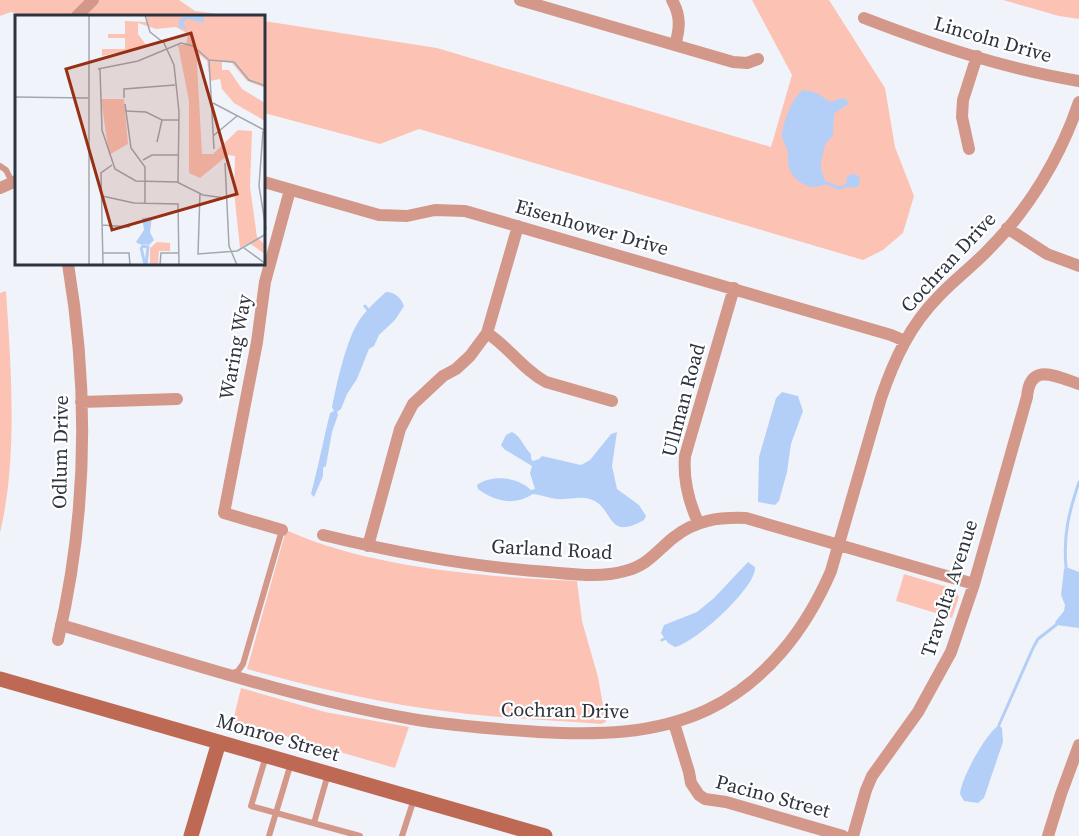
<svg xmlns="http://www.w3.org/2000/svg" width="1079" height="836" font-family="'Source Serif 4',serif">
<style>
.green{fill:#fcc3b5}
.water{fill:#b4cff7}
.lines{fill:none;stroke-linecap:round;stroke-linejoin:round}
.stream{stroke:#b4cff7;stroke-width:3}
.lane{stroke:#d39889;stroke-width:6}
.street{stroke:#d39889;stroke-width:12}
.secondary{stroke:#be6954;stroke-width:15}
.labels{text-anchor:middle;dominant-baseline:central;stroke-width:4.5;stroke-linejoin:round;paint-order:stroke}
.street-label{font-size:20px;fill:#2d343f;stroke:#fff}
.inset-river{fill:none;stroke:#b4cff7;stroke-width:3}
.inset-road{fill:none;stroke:#a2a7af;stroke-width:1.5}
.view{fill:#972f15;fill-opacity:0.15;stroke:#972f15;stroke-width:3}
.inset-edge{fill:none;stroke:#2d343f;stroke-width:3}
</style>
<rect width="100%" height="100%" fill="#f0f4fa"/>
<!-- green -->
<path class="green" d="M0 0H179L195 11 233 16H26L11 12 0 16Z
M752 0H829L885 88 895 147 914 196 903 233 883 250 863 260 419 129 380 144 264 113V21L437 48 771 147 792 75Z
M1003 0H1079V19L1059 16Z
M6 291C11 367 18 458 0 533V293Z
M286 530C369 568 486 577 577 581L582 621 598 677 606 722 601 724C541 720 481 717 422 708 363 699 305 685 247 669Z
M904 574 954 589 959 597 952 618 896 601Z
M241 688 325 712 409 727 395 768 233 721Z"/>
<!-- water -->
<path class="water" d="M803 90 817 93 830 102 843 98 849 101 848 104 834 114 833 135 825 145 821 162V169L826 183C814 193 794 183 789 168 787 162 789 155 787 149 785 145 783 141 782 136 782 124 793 96 803 90Z
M846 181a7 7 0 1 1 14 0a7 7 0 1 1-14 0Z
M386 292C395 292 401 298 404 306L395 320 379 335 374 346 369 349 357 379 347 394 341 409 337 412 338 415 332 432 326 466 323 468V476L314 497 311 494C318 467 323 442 330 413L334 411 332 407C337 383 345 345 357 324 364 312 375 302 386 292Z
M782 392 798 396 803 411 791 444 787 472 779 501 775 505 758 502 759 457 776 398Z
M512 432C522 437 523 447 531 454V459L533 461 539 459 542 456 581 465 590 460 611 434 617 432 612 466 617 489 639 505 646 516 644 520C605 542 615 507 590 499 579 496 568 500 557 499 549 498 541 495 533 494 514 506 496 502 478 489L477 485C492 474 518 477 531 490L535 489 530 473 532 466 504 449 501 445 506 435Z
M748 562 755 567C757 587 695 643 675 647L668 643 661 633 664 625 697 612 714 598Z
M1066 567 1079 572V628L1056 625 1055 622 1064 611 1065 605 1061 595 1064 569Z
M999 725 1002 728 1003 742 984 798 978 803 964 801 960 794C961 778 987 732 999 725Z"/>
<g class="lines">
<!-- stream -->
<path class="stream" d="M826 183 839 188 848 185
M365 306 368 310
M1066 567C1063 535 1069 512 1079 482
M662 640 666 638
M999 725 1033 648 1038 639 1056 625"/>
<!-- lane -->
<path class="lane" d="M0 166 6 170 12 182
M230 674 238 671 243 664 282 530
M266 756 251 806 360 836
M314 823 328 774
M269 836 291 763
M402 836 414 799"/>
<!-- street -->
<path class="street" d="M520 0 733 62 747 63 758 59
M672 0C681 16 680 28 675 45
M77 16 93 0
M864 18C934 45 1005 69 1079 81
M969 149 962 117 963 100 977 56
M264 182 379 215 407 216 435 210 465 211 891 335 905 341
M0 188 16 181
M1007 228 1047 254 1079 266
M487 333C509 347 523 370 546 382L612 401
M81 402 177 399
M698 522C688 500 683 480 685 456L734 288
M282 530 224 513 257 342 265 282 290 190
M323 535C397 553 471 567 548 572 573 574 601 578 625 571 647 566 657 551 673 538 695 520 719 517 746 518L974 584
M368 546 400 429 413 404 443 376 456 369 470 356 487 333 518 226
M61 625C177 659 293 698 412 719 453 726 496 729 538 732 596 735 653 735 707 710 766 682 806 629 831 571L881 398C894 360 910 325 939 296 955 279 973 266 989 249 1029 209 1061 156 1079 102
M58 640C87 517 89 389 68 264
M674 723 689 772 691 783 699 795 705 799 726 802 843 836
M853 836 866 790 872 776 918 712 951 652 974 584 1027 397C1030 361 1057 377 1079 384
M1048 836 1061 794 1079 745"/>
<!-- secondary -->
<path class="secondary" d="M0 679 545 836
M191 836 219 742"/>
</g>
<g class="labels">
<!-- street labels -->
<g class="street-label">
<text transform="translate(993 39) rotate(16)">Lincoln Drive</text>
<text transform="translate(592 227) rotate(16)">Eisenhower Drive</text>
<text transform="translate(948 262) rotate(-47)">Cochran Drive</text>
<text transform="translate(235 347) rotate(-80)">Waring Way</text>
<text transform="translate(683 400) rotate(-75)">Ullman Road</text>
<text transform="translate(60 452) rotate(-89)">Odlum Drive</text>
<text transform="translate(552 549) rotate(3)">Garland Road</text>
<text transform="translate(949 588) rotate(-72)">Travolta Avenue</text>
<text transform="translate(565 710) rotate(1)">Cochran Drive</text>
<text transform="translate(278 737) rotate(16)">Monroe Street</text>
<text transform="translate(773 796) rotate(15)">Pacino Street</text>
</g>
</g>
<!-- overview -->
<g transform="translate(15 15)">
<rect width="250" height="250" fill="#f0f4fa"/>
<path d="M131 0H250V73L232 66 217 48 207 47V55H214L227 74 250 88V106L219 88 207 74 205 64 195 66 192 46 185 40 182 48 187 139H198L223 115 237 116 235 172 242 222 250 230V239L234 228 225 233 219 177 220 141 213 140 185 163 174 158V86L163 30H171L173 19 161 12 141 14 123 8V19L132 31 87 41V34H110V23H93V19H110V6L132 7ZM86 84H109L113 129 94 140ZM142 227 155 228V236H144L143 250H135V233Z" fill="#fcc3b5"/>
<path d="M174 0H188L189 8 172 4 168 8 172 14 164 13V4ZM137 202 135 217 139 225 134 230 124 229 121 227 129 215 127 203Z" fill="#b4cff7"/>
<path class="inset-river" d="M126 231 133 232 131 250M126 232 130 250"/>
<path class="inset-road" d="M130 0 135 17 149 28 159 50 164 97 163 168M194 45 199 134M83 54 123 46 166 28 178 31 194 45 219 47 234 65 251 71M85 54 87 115 100 154 121 166 162 167 188 180 210 183M0 82 73 83M109 83V74L160 70M198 88 251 116M110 89 116 133 130 152V189M110 96 131 97 147 105H164M248 116 244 171 251 214M198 121 222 101M142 127 147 105M128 145 137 140H164M210 148 214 231 222 250M185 178 183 239 222 236 251 219M87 181 119 188 163 189 164 250M87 210 115 212M229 233 251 249M87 238H114L115 250M74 250V0M88 250 86 158 97 150M145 250 146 238H164"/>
<path class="view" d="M176 18 222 179 97 215 51 54Z"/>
<rect width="250" height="250" class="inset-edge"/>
</g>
</svg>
